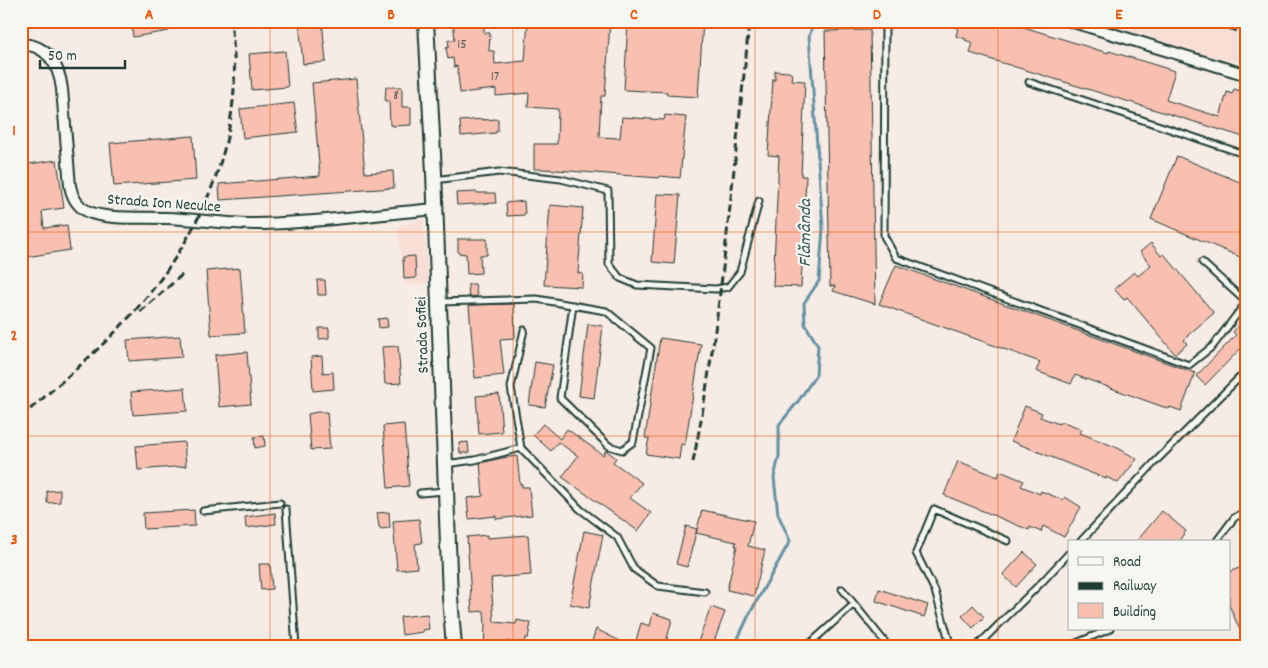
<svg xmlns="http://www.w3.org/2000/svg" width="1268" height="668" font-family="Dekko,sans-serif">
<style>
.built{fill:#f8ded5}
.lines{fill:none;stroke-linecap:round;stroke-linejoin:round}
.stream{stroke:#6392a5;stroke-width:3}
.building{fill:#f9bfb1;stroke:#1f3d34}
.lane-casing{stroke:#1f3d34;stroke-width:9}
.street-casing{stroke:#1f3d34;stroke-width:14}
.secondary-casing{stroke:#1f3d34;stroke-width:18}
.lane{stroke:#f6f6f2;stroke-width:5}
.street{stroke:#f6f6f2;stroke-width:10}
.secondary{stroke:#f6f6f2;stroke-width:14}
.rail{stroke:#1f3d34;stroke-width:3;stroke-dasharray:8 4;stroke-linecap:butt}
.grid{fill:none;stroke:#e8590c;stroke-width:1;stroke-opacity:0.55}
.labels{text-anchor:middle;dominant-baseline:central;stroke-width:4.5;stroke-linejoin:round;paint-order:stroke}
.number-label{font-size:14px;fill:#565e53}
.street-label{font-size:16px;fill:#1f3d34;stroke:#f6f6f2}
.water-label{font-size:18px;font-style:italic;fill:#36595a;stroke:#f6f6f2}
.neatline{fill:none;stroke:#e8590c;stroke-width:2}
.grid-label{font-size:16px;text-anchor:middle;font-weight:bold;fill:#e8590c}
</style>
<rect width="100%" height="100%" fill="#f7ebe5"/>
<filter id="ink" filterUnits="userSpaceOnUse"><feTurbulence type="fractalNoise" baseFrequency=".02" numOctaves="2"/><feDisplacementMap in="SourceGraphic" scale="10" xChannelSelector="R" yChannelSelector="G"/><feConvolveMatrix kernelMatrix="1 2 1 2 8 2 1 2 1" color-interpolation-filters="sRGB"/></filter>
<g filter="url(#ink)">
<!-- built -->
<path class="built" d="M1094 21H1247V63L1218 58Z
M423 220 429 283 405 285 398 226Z"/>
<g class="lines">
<!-- stream -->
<path class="stream" d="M734 647 749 615 790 541 778 514 774 478 779 456V425L799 400 816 375 818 346 805 324 804 303 819 281 823 228 809 36 811 31V21"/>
</g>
<!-- building -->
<path class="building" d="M131 21H167L169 31 133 37Z
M299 21H322L326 62 303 64Z
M453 21H484V33H490L489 51H494L495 64 525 61 528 21H610L605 96H601L599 137 620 138 622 117 664 120 665 115 686 117 680 178 660 176 659 178 544 169H534V144H557L558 109 528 107 529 93 496 96V89L460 93 457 66 454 67 453 58 448 59 446 48 449 47 448 40H455Z
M628 21H703L698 97 667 95V92L624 90Z
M942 21H1004L1108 53 1109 51 1175 71 1166 100 1220 117 1227 92 1232 94 1234 89 1247 93V138L970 53 973 43 965 40 966 39 956 36 958 28 942 23Z
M870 30 875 304 833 291 835 286H830L825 31Z
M285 51 288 87 252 90 249 54Z
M775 71 789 72 792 74 791 80 805 81 801 176H806L801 287 773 286 779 156 768 155 773 79 775 80Z
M356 79 365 173 393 171 394 188 220 200 219 184 320 176 312 83Z
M386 87H402V107H411V125L393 126V125H390L389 101H385Z
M294 103 298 132 243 138 240 109Z
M483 119V120L498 119V131H496V133L461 136 460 121Z
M193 136 196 180 114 186 110 143Z
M1177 156 1247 185V260L1151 219Z
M57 160 64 208 42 211 44 228 67 225 70 250 26 257V252L23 253 21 237V235H23L21 218V165Z
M477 192V193H495L496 203 457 205 456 193Z
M657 194 680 195 674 264 652 262Z
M524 201 525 215 507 216 506 203Z
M550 205 583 208 578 273 583 274 582 287 544 285Z
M458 239H487V255H480L481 273 467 274 466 254 458 253Z
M1151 243 1161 256 1164 254 1214 313 1188 335V336L1184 340 1187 344 1175 354 1127 297 1124 300 1114 289 1134 272 1138 276 1151 265 1140 252Z
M415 256 416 278 404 279 403 257Z
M896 265 1195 373 1181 411 1170 407 1169 409 1075 375 1071 384 1036 371 1040 362 879 304Z
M240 268 245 333 211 335 206 271Z
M317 280H325L326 295H318Z
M468 284H475L477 296 469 297Z
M514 304 515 338 500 339 504 375 475 378 469 305Z
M387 318 388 327 379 328 378 319Z
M588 324 603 326 594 398 579 396Z
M1239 325 1247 333V342L1205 385 1196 376 1236 335 1233 332Z
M319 328H329V338L319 339Z
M180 336 182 357 129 361 127 340Z
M660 338 701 344 685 445 681 444 679 459 646 454 649 438H645Z
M398 346 401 383 385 384 382 347Z
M247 352 251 404 219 407 215 355Z
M322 356 323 373 333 372 334 389 313 391 311 357Z
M535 362 553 365 545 407 529 405Z
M185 388 187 411 133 415 131 392Z
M499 394 502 432 479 434 476 396Z
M1025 406 1042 413 1040 417 1059 424 1061 421 1082 429 1080 433 1118 448 1137 459 1118 483 1106 477V479L1011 441Z
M317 412H327L330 449 311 450 308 414Z
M404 424 409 486 388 488 383 426Z
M543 424 560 439 567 429 603 455 606 450 616 458 613 462 642 483 630 498 651 513 638 531 562 477 578 456 558 442 551 451 533 435Z
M264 436 265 446 255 448 254 437Z
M184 442 186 466 138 470 136 446Z
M468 442 469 453H460L459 443Z
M517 456 520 484H522V487H529L532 515 496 519V516L469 519 467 498 483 496 480 463 502 458Z
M958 461 998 477 1000 471 1024 481 1021 486 1040 494 1041 491 1063 500 1065 497 1081 507 1064 537 1043 526 1041 532 1030 527 1029 530 944 495Z
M60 490V502L47 503V491Z
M194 510 195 526 144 529 143 513Z
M702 510 754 521 748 546 765 550 754 596 727 590 737 546H735L736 542 696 533Z
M1162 511 1186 531 1178 542H1136Z
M389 512 390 528 380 529V527H379L377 513Z
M275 513 276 524 246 528 245 517Z
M419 519 422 543 415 544 417 568 397 570 393 521Z
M686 526 697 529 687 567 676 564Z
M584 531 603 535 589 608 570 604Z
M487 535V538L528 535 531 575 491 578 492 581H491L494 622 516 624 517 620 531 623 528 638H525L524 644 519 642V644L507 641V647H484L485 625 484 611 472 612 467 537Z
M1024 552 1037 564 1016 587 1003 575Z
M259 564H270L272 589 261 590Z
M1247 565V646L1229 605V572Z
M879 589 928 605 924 617 876 601Z
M973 605 984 617 973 628 962 616Z
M711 607 725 612 712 647H696Z
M653 613 672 619 665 647H634L641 623 650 626Z
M427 614 429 629 423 630V632L402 635 400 617Z
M596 629 632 647H590Z"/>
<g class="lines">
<defs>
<path id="lane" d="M885 21 884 236 896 258 1189 365 1213 346 1247 301
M1029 82 1247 155
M434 180 499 172 561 179 608 191 609 264 620 278 637 285 716 289 728 287 740 272 759 201
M1202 262 1246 302
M439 302 537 299 606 311 651 348 633 442 622 450 609 446 560 398 573 305
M521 448 511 387 524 330
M445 464 475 460 521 448 580 509 617 537 634 569 658 586 705 592
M420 493 445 491
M286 509 296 647
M203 511 280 503
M1080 542 1155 462 1239 378 1247 373
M1216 542 1234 518 1247 510
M842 589 889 647
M806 647 854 604
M951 647 935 591 916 553 934 509 1008 541
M976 647 1043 581 1069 553
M1067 647 1110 629"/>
<path id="street" d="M1070 21 1247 75
M21 44C48 45 59 65 62 89L70 186C72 196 77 206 87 211 104 220 145 217 166 218 196 219 226 224 257 224 271 224 285 223 299 222 344 219 390 213 435 209"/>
<path id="secondary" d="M426 21 434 173 450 597 454 647"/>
</defs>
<!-- lane casing -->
<use href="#lane" class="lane-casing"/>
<!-- street casing -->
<use href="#street" class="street-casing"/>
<!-- secondary casing -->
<use href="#secondary" class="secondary-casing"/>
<!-- lane -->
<use href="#lane" class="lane"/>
<!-- street -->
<use href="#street" class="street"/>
<!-- secondary -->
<use href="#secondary" class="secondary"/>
<!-- rail -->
<path class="rail" d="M1206 21 1247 34
M140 312 183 274
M21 417C49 393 77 369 103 344 171 279 223 196 233 101 236 75 234 48 231 21
M693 462C720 328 731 192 746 56L749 21"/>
</g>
</g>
<!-- grid -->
<path class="grid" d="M270 21V647M513 21V647M755 21V647M998 21V647M21 232H1247M21 436H1247"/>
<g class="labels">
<!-- number labels -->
<g class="number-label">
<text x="462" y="45">15</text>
<text x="495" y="77">17</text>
<text x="396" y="96">8</text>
</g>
<!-- street labels -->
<g class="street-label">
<text transform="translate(164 204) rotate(4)">Strada Ion Neculce</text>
<text transform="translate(423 335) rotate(-92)">Strada Sofiei</text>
</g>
<!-- water labels -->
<g class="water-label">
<text transform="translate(806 233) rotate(-90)">Flămânda</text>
</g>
</g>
<!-- margin -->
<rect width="1268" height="668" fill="none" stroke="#f6f6f2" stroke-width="55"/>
<!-- legend -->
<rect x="1068" y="540" width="162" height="90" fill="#f6f6f2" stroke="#a0aca6"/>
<rect x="1078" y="557" width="25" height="8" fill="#f6f6f2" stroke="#a0aca6"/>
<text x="1113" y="566" font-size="15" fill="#1f3d34">Road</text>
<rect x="1078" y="582" width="25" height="8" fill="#1f3d34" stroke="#a0aca6"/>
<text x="1113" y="590" font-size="15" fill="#1f3d34">Railway</text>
<rect x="1078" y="603" width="25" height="15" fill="#f9bfb1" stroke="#a0aca6"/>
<text x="1113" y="616" font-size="15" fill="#1f3d34">Building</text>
<!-- scale -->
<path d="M40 60v8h85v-8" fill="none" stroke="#1f3d34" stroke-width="2.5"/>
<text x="48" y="60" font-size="15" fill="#1f3d34" stroke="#f6f6f2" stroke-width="4" paint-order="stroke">50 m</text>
<rect x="28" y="28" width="1212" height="612" class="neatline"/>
<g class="grid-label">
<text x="149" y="19">A</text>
<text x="391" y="19">B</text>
<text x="634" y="19">C</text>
<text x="877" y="19">D</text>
<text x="1119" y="19">E</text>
<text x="14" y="135">1</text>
<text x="14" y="340">2</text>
<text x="14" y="544">3</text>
</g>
</svg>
